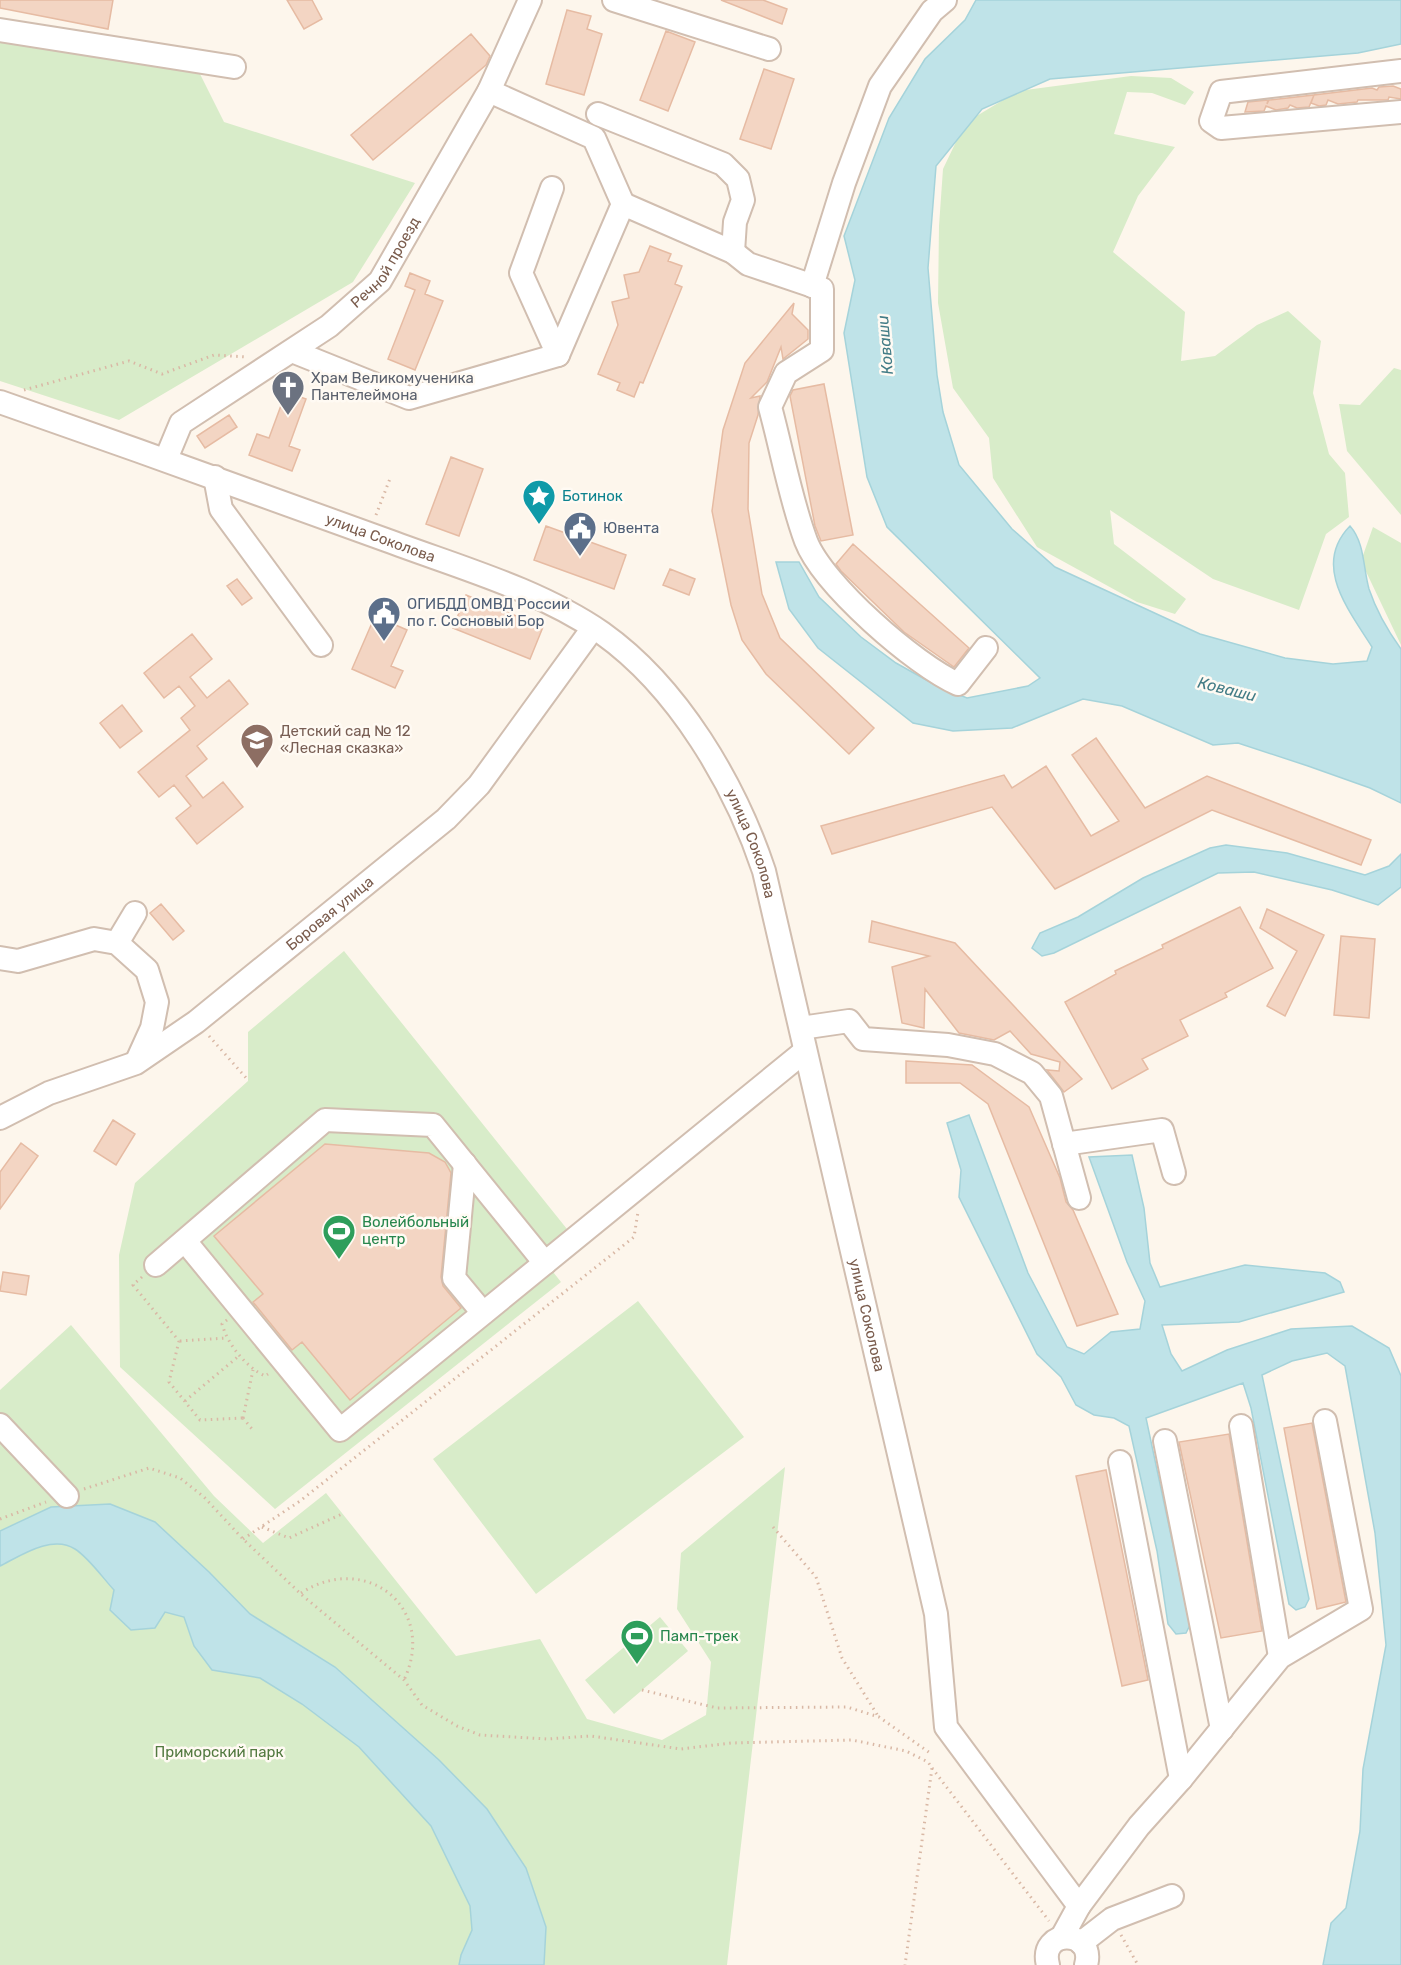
<svg xmlns="http://www.w3.org/2000/svg" width="1401" height="1965" font-family="Rubik,sans-serif">
<style>
.green{fill:#d8ecc9}
.water{fill:#bfe3e8;stroke:#a5d3da;stroke-width:1.5}
.building{fill:#f3d5c3;stroke:#e6bba3;stroke-width:1.5}
.lines{fill:none;stroke-linecap:round;stroke-linejoin:round}
.minor-casing{stroke:#d1beb0;stroke-width:26}
.path{stroke:#d9b8a5;stroke-width:3;stroke-dasharray:1.5 4.5;stroke-linecap:butt}
.minor{stroke:#fff;stroke-width:22}
.labels{text-anchor:middle;dominant-baseline:central;stroke-width:5;stroke-linejoin:round;paint-order:stroke}
.street-label{font-size:15px;fill:#7a5c4d;stroke:#fffaf3}
.worship-label{font-size:15px;fill:#5b616d;stroke:#fffaf3;text-anchor:start}
.culture-label{font-size:15px;fill:#0d838f;stroke:#fffaf3;text-anchor:start}
.service-label{font-size:15px;fill:#4e5e75;stroke:#fffaf3;text-anchor:start}
.education-label{font-size:15px;fill:#785e54;stroke:#fffaf3;text-anchor:start}
.leisure-label{font-size:15px;fill:#27864d;stroke:#fffaf3;text-anchor:start}
.park-label{font-size:15px;fill:#537a41;stroke:#fffaf3}
.water-label{font-size:16px;font-style:italic;fill:#437c86;stroke:#fffaf3}
</style>
<rect width="100%" height="100%" fill="#fdf6ec"/>
<!-- green -->
<path class="green" d="M0 37 198 70 224 122 415 183 353 282 119 420 0 381Z
M1131 76 1171 78 1194 92 1185 105 1152 93 1127 92 1114 134 1175 147 1138 196 1113 252 1185 312 1181 361 1215 356 1257 325 1288 311 1321 341 1313 393 1329 454 1345 473 1349 517 1326 534 1299 610 1213 579 1110 510 1114 544 1186 599 1175 614 1137 602 1037 547 993 478 989 438 953 388 938 303 939 226 943 169 965 123 1018 91Z
M1394 368 1401 370V515L1347 451 1339 404 1360 405Z
M1373 527 1401 543V645L1361 561Z
M344 951 575 1239 546 1263 561 1282 275 1509 120 1367 119 1255 135 1183 248 1081V1032Z
M638 1301 744 1437 536 1594 433 1459Z
M71 1325 214 1496 263 1543 326 1493 456 1656 540 1639 587 1719 662 1740 706 1715 711 1662 677 1609 681 1553 785 1467 727 1965H0V1390Z
M660 1617 688 1651 614 1714 585 1680Z"/>
<!-- water -->
<path class="water" d="M976 0H1401V44L1358 53 1050 79 982 109 936 166 928 268 937 375 943 412 959 465 1012 529 1055 567 1200 634 1285 658 1333 664 1367 661 1372 647C1348 609 1312 565 1350 526 1365 543 1363 568 1369 589 1376 610 1388 631 1401 649V803L1370 788 1308 766 1238 743 1213 745 1122 706 1083 699 1012 728 953 731 913 723 818 648 789 609 776 562H799L819 597 861 637 896 663 937 686 967 698 1028 686 1040 678 887 527 867 477 844 333 855 280 844 236 889 118 925 59 965 20Z
M1226 845 1287 853 1365 875 1389 866 1401 854V887L1378 905 1332 890 1254 872 1218 873 1054 953 1042 956 1032 948 1040 933 1078 917 1143 878 1210 848Z
M969 1115 1028 1273 1067 1347 1084 1354 1111 1332 1140 1329 1145 1301 1127 1262 1089 1157 1132 1155 1144 1208 1150 1263 1160 1287 1245 1265 1325 1273 1340 1282 1344 1292 1239 1322 1162 1325 1171 1354 1182 1371 1227 1350 1291 1329 1352 1326 1389 1348 1401 1376V1965H1323L1331 1923 1346 1908 1360 1831 1363 1769 1386 1645 1375 1533 1345 1366 1327 1353 1292 1361 1262 1375 1309 1599 1305 1607 1296 1610 1289 1604 1251 1408 1243 1383 1146 1418 1190 1625 1186 1633 1176 1634 1168 1624 1157 1551 1129 1426 1114 1418 1094 1415 1076 1405 1061 1377 1037 1354 959 1197 961 1170 947 1123Z
M110 1504 155 1522 209 1572 250 1614 335 1667 439 1760 487 1809 526 1868 546 1927 544 1965H459L461 1955 472 1930 470 1906 431 1826 359 1747 302 1704 260 1678 212 1670 194 1646 184 1617 165 1612 155 1628 131 1630 110 1610 114 1590C102 1577 89 1558 75 1549 52 1534 20 1556 0 1566V1531L51 1507Z"/>
<!-- building -->
<path class="building" d="M0 0H113L108 29 0 8Z
M287 0H312L322 19 304 29Z
M721 0H763L787 9 782 24Z
M567 10 591 16 587 29 602 34 584 95 546 84Z
M666 31 695 42 668 111 640 100Z
M471 34 490 56 486 65 373 160 351 135Z
M764 69 794 79 771 149 740 139Z
M1393 86 1401 89V99L1389 97 1388 100H1358L1357 102 1338 104 1328 100 1326 105 1319 106 1311 103 1314 95 1372 88 1377 90 1379 87Z
M1314 95 1309 107 1297 108 1290 105 1288 108 1276 110 1266 106 1264 111 1245 112 1248 102 1268 100 1267 104 1269 100Z
M650 246 671 254 668 261 682 266 675 284 682 287 643 383 640 382 634 397 617 390 620 383 598 374 618 325 612 302 629 298 624 275 639 272Z
M410 273 430 281 425 294 443 301 415 370 388 359 415 290 405 286Z
M794 303 792 314 808 330V339L783 359 781 347 767 382 751 398 760 396 758 415 749 443 748 509 762 594 780 638 874 728 849 754 766 674 742 640 731 605 712 511 723 430 745 363Z
M824 384 853 535 821 541 815 526 790 396 793 390Z
M286 392 306 399 289 446 300 450 292 471 249 455 257 434 269 438Z
M229 415 237 427 205 448 197 436Z
M451 457 483 469 459 536 426 524Z
M546 526 626 555 614 589 534 560Z
M853 544 969 648 954 667 904 632 841 571 836 564Z
M670 569 695 579 689 595 663 585Z
M237 579 252 598 242 605 227 586Z
M466 595 543 627 530 659 453 628Z
M375 616 407 630 391 666 403 671 395 688 352 669Z
M192 634 212 659 190 677 207 698 229 680 248 704 197 746 207 759 186 776 203 798 223 782 243 807 197 844 176 818 191 806 174 785 159 797 138 772 190 730 181 718 195 706 179 686 164 698 144 673Z
M122 705 142 731 120 748 100 723Z
M1096 738 1145 808 1207 776 1371 840 1361 865 1212 810 1055 889 992 807 832 854 821 826 1004 775 1012 788 1046 766 1091 836 1119 821 1072 755Z
M161 904 184 931 173 940 150 913Z
M1240 907 1273 968 1225 993 1227 997 1180 1020 1188 1036 1142 1059 1148 1069 1112 1089 1065 1002 1116 974 1115 971 1163 948 1162 945Z
M1267 909 1324 935 1285 1016 1267 1006 1297 951 1260 928Z
M872 921 955 943 1082 1079 1064 1092 1047 1070 1059 1071 1060 1062 1031 1054 1010 1031 994 1040 959 1033 925 989 924 1028 902 1023 892 967 929 956 869 942Z
M1341 936 1375 939 1369 1018 1334 1015Z
M906 1061 972 1065 1029 1107 1060 1178 1066 1202 1073 1210 1118 1314 1077 1326 988 1104 960 1083H906Z
M113 1120 135 1134 116 1165 94 1151Z
M21 1143 38 1156 0 1209V1172Z
M325 1144 429 1153 445 1162 451 1173 441 1277 443 1286 461 1308 350 1400 302 1342 292 1350 253 1302 263 1294 214 1236Z
M3 1272 29 1276 26 1295 0 1291Z
M1312 1423 1346 1602 1317 1609 1284 1428Z
M1229 1434 1262 1631 1221 1638 1179 1442Z
M1106 1470 1148 1680 1122 1686 1076 1476Z"/>
<g class="lines">
<defs>
<g id="minor">
<path d="M614 0 769 49"/>
<path d="M0 30 234 67"/>
<path d="M1401 71 1221 92 1211 121 1221 128 1401 112"/>
<path d="M489 91 594 138 623 204"/>
<path d="M598 114 723 164 738 179 743 200 735 222 733 252"/>
<path d="M552 188 521 273 558 355"/>
<path d="M812 286 844 183 880 86 932 11 945 0"/>
<path d="M292 351 409 398 558 355 623 204 733 252 748 264 822 289V350L786 373 770 407C782 451 790 498 806 541 823 585 915 665 958 684L986 648"/>
<path id="s1" d="M0 402C129 447 258 493 386 540 458 567 538 589 602 633 678 687 735 784 764 871L936 1614 946 1727 1079 1906 1062 1937"/>
<path id="s2" d="M166 459 181 423 329 326 380 281 489 91 530 0"/>
<path d="M215 477 221 509 321 645"/>
<path d="M117 943 135 913"/>
<path d="M0 958 18 961 94 939 117 943 147 970 157 1002 152 1028 137 1061"/>
<path d="M801 1028 849 1021 863 1039 948 1045 995 1054 1032 1073 1051 1096 1079 1198"/>
<path id="s3" d="M0 1118 49 1093 136 1063 196 1022 446 819 479 785 593 628"/>
<path d="M1064 1144 1162 1130 1174 1173"/>
<path d="M465 1164 454 1278 483 1313"/>
<path d="M185 1241 340 1430 805 1051"/>
<path d="M156 1265 325 1120 433 1125 545 1263"/>
<path d="M0 1425 67 1496"/>
<path d="M1241 1426 1280 1657"/>
<path d="M1165 1441 1222 1729"/>
<path d="M1120 1462 1181 1779"/>
<path d="M1079 1906 1139 1826 1181 1779 1280 1657 1361 1609 1325 1421"/>
<path d="M1081 1943 1112 1919 1172 1896"/>
<path d="M1048 1965C1038 1928 1096 1929 1086 1965"/>
</g>
</defs>
<!-- minor casing -->
<use href="#minor" class="minor-casing"/>
<!-- path -->
<path class="path" d="M24 390 129 361 162 374 214 355 247 357
M376 515 391 476
M209 1036 248 1080
M142 1277 133 1285 179 1341
M227 1320 222 1324C228 1345 246 1367 265 1376L268 1374
M179 1341 169 1382 200 1420 243 1418
M180 1341 226 1338
M185 1401 240 1355
M243 1418 253 1370
M243 1418 252 1429
M84 1489 149 1468 180 1478 204 1497 243 1539 303 1596 404 1680 422 1705 457 1726 480 1735 547 1739 591 1736 681 1749 731 1743 852 1740 906 1751 928 1762 932 1768 905 1965
M0 1519 46 1502
M262 1527 289 1538 342 1514
M773 1527 816 1577 842 1658 878 1716
M243 1539 300 1501 634 1237 638 1212
M301 1593C366 1551 438 1608 404 1680
M642 1690 717 1708 847 1707 879 1717 930 1753
M932 1768 1049 1921
M1121 1935 1138 1965"/>
<!-- minor -->
<use href="#minor" class="minor"/>
</g>
<!-- icons -->
<defs>
<symbol id="church-pin" viewBox="-11 -11 22 30"><path d="M0 17L-7.5 6A9.5 9.5 0 1 1 7.5 6Z" fill="#6b7280" stroke="#fffaf3"/><path d="M-1.2-6h2.4v3.5h3.3v2.4h-3.3V6h-2.4V-.1h-3.3v-2.4h3.3Z" fill="#fff"/></symbol>
<symbol id="sight-pin" viewBox="-11 -11 22 30"><path d="M0 17L-7.5 6A9.5 9.5 0 1 1 7.5 6Z" fill="#0f9aa8" stroke="#fffaf3"/><path d="M0-6L1.8-2.2L6-1.7L2.9 1.2L3.7 5.4L0 3.3L-3.7 5.4L-2.9 1.2L-6-1.7L-1.8-2.2Z" fill="#fff"/></symbol>
<symbol id="civic-pin" viewBox="-11 -11 22 30"><path d="M0 17L-7.5 6A9.5 9.5 0 1 1 7.5 6Z" fill="#5c6f8a" stroke="#fffaf3"/><path d="M-.6-6.5H3V-4.5H.6V-3L4-1V1h2V6H-6V1h2V-1L-.6-3ZM-1.2 2.5V6h2.4V2.5Z" fill="#fff"/></symbol>
<symbol id="school-pin" viewBox="-11 -11 22 30"><path d="M0 17L-7.5 6A9.5 9.5 0 1 1 7.5 6Z" fill="#8d6e63" stroke="#fffaf3"/><path d="M0-5L7-2L0 1L-7-2ZM-4 1L0 2.5L4 1V4Q0 6-4 4Z" fill="#fff"/></symbol>
<symbol id="stadium-pin" viewBox="-11 -11 22 30"><path d="M0 17L-7.5 6A9.5 9.5 0 1 1 7.5 6Z" fill="#2e9e5b" stroke="#fffaf3"/><path d="M0-5a6.5 5 0 1 0 0 10a6.5 5 0 1 0 0-10ZM-3.5-1.8h7v3.6h-7Z" fill="#fff"/></symbol>
</defs>
<g fill-rule="evenodd">
<use href="#church-pin" x="269" y="368" width="38" height="52"/>
<use href="#sight-pin" x="520" y="477" width="38" height="52"/>
<use href="#civic-pin" x="561" y="509" width="38" height="52"/>
<use href="#civic-pin" x="365" y="594" width="38" height="52"/>
<use href="#school-pin" x="238" y="721" width="38" height="52"/>
<use href="#stadium-pin" x="320" y="1212" width="38" height="52"/>
<use href="#stadium-pin" x="618" y="1617" width="38" height="52"/>
</g>
<g class="labels">
<!-- street labels -->
<g class="street-label">
<text stroke="none"><textPath href="#s2" startOffset="302">Речной проезд</textPath></text>
<text stroke="none"><textPath href="#s1" startOffset="404">улица Соколова</textPath></text>
<text stroke="none"><textPath href="#s1" startOffset="908">улица Соколова</textPath></text>
<text stroke="none"><textPath href="#s3" startOffset="392">Боровая улица</textPath></text>
<text stroke="none"><textPath href="#s1" startOffset="1394">улица Соколова</textPath></text>
</g>
<!-- worship labels -->
<g class="worship-label">
<text x="311" y="378">Храм Великомученика<tspan x="311" dy="17">Пантелеймона</tspan></text>
</g>
<!-- culture labels -->
<g class="culture-label">
<text x="562" y="496">Ботинок</text>
</g>
<!-- service labels -->
<g class="service-label">
<text x="603" y="528">Ювента</text>
<text x="407" y="604">ОГИБДД ОМВД России<tspan x="407" dy="17">по г. Сосновый Бор</tspan></text>
</g>
<!-- education labels -->
<g class="education-label">
<text x="280" y="731">Детский сад № 12<tspan x="280" dy="17">«Лесная сказка»</tspan></text>
</g>
<!-- leisure labels -->
<g class="leisure-label">
<text x="362" y="1222">Волейбольный<tspan x="362" dy="17">центр</tspan></text>
<text x="660" y="1636">Памп-трек</text>
</g>
<!-- park labels -->
<g class="park-label">
<text x="219" y="1752">Приморский парк</text>
</g>
<!-- water labels -->
<g class="water-label">
<text transform="translate(885 345) rotate(-95)">Коваши</text>
<text transform="translate(1227 689) rotate(14)">Коваши</text>
</g>
</g>
</svg>
